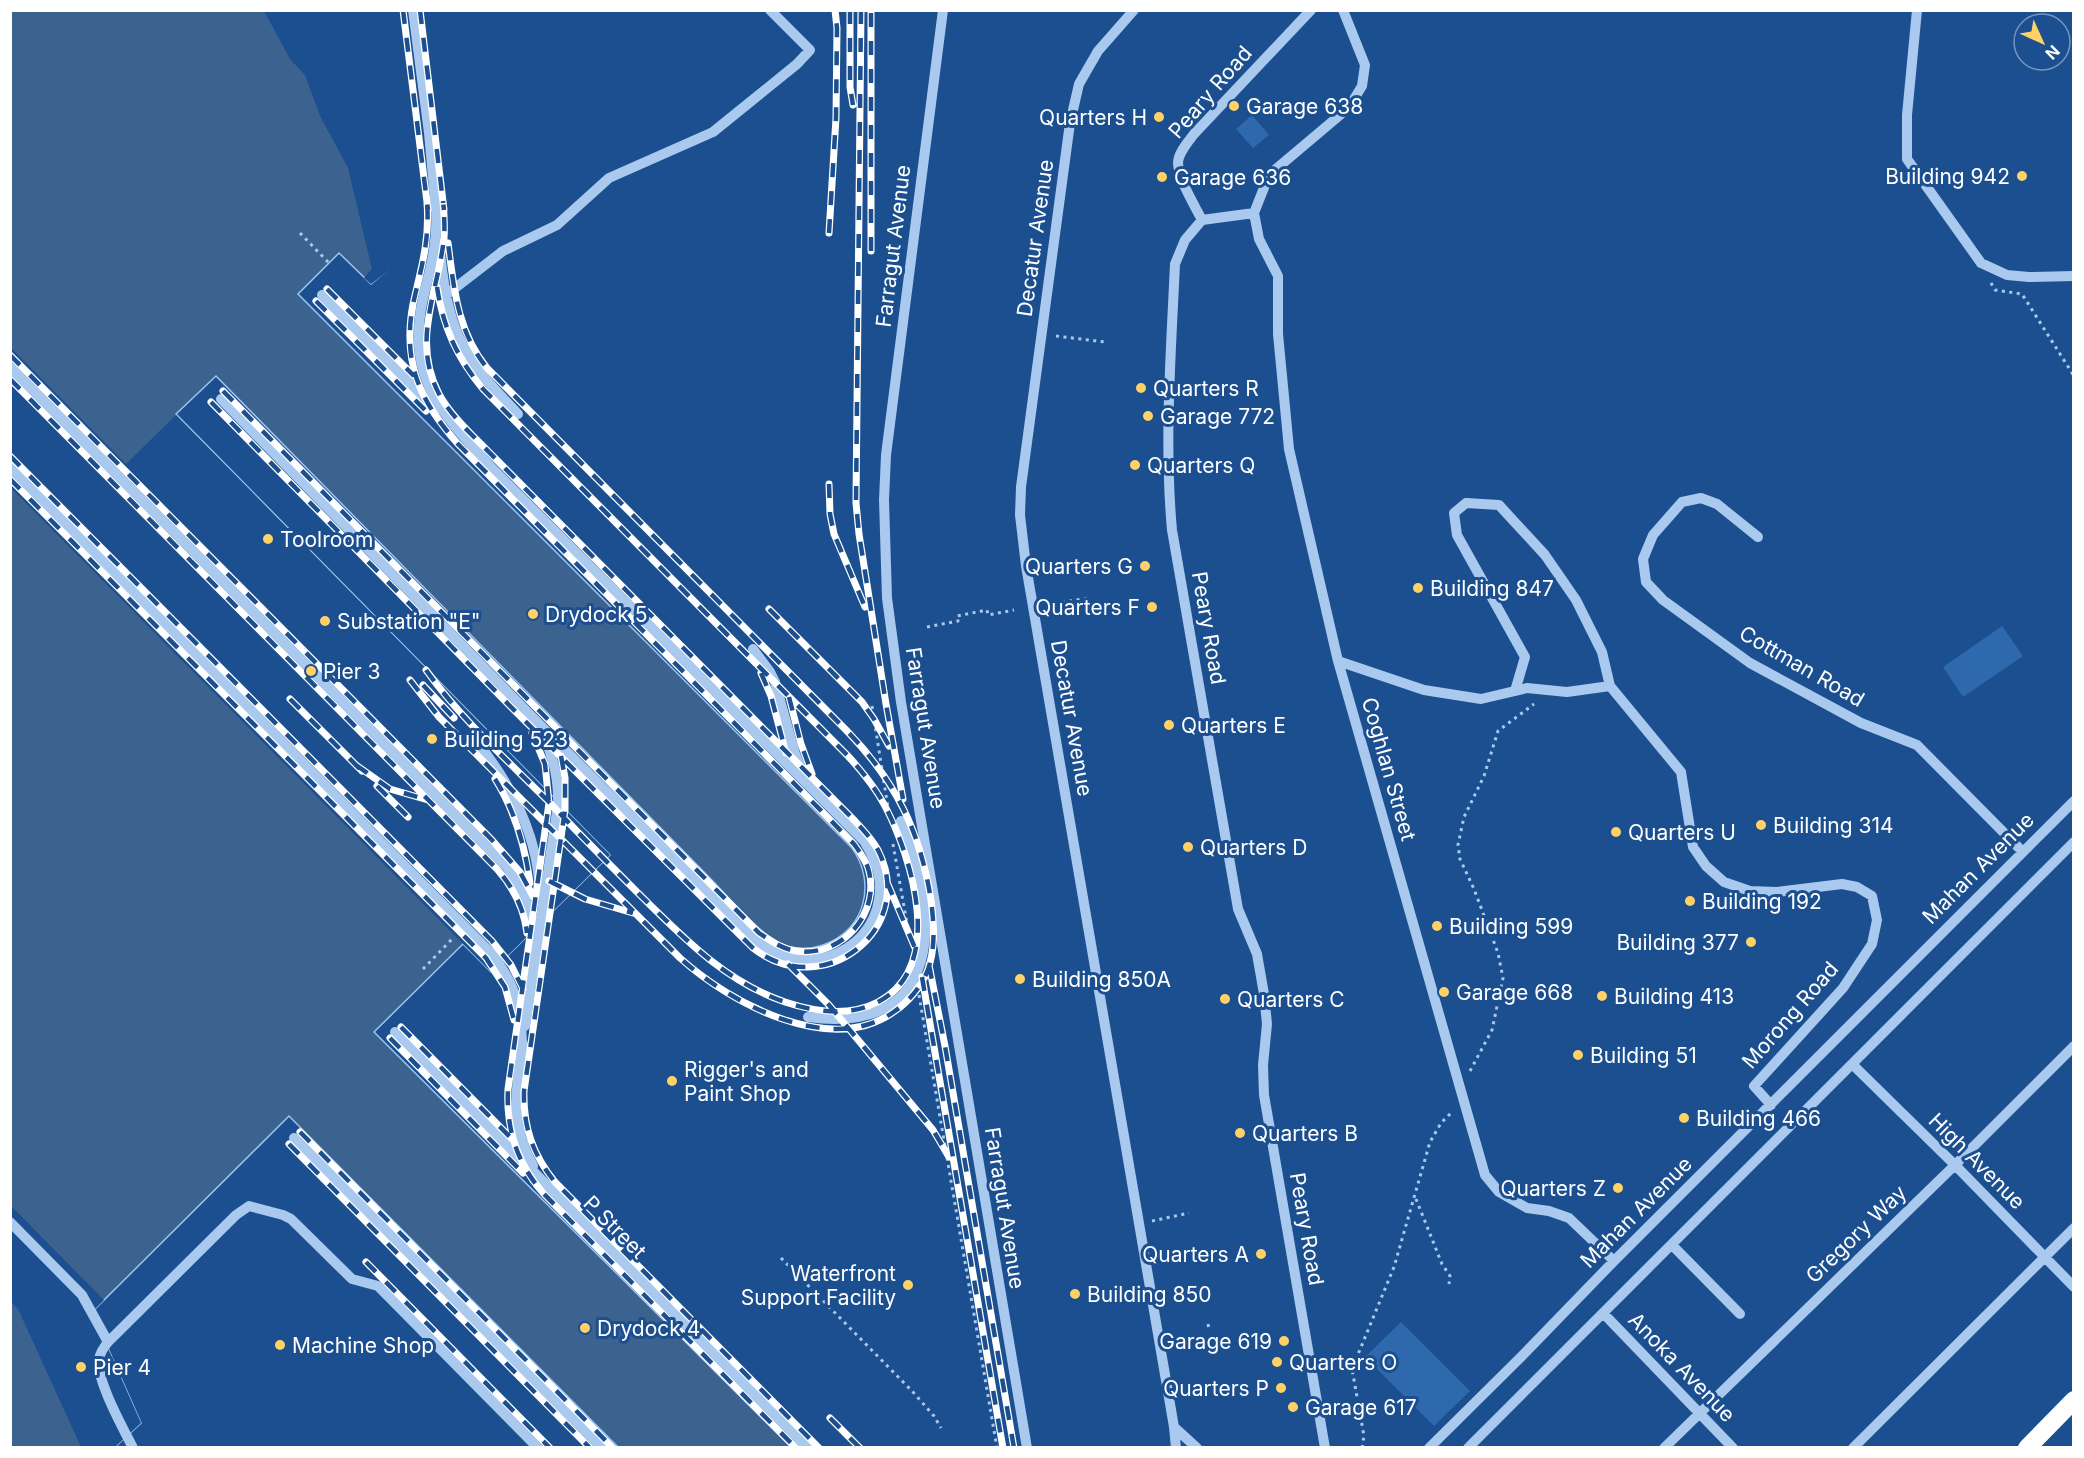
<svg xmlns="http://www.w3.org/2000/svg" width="2084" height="1458" font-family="Inter,sans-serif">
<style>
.green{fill:#2e69ad}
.water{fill:#3c6290;stroke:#9cc4f0;stroke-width:1.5}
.pier{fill:#1b4f8f}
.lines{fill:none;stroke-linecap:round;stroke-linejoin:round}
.path{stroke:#a9c9ee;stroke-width:3;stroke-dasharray:3 4.5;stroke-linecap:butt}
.minor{stroke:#a9c9ee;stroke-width:10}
.highway{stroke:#fff;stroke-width:18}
.rail-casing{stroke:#fff;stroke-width:7}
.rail{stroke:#1b4f8f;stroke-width:4.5;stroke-dasharray:14;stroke-linecap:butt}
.poi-dot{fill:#ffd166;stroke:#1b4f8f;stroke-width:2}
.labels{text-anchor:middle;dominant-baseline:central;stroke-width:6;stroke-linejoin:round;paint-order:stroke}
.street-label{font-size:21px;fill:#fff;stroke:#1b4f8f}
.poi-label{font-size:21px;fill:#fff;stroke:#1b4f8f;text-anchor:start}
</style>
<rect width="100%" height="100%" fill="#1b4f8f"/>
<!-- green -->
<path class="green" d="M1252 115 1269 135 1253 148 1236 129Z
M2002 626 2023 656 1963 697 1943 667Z
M1401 1322 1470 1391 1434 1426 1365 1357Z"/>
<!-- water -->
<path class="water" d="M10 11H293L388 270 371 284 339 253 298 294 852 848C877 883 865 931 823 945 812 949 798 949 787 946 761 938 727 895 708 876L216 376 176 414 610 855 491 972 463 944 374 1032 791 1447H618L289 1116 92 1312 141 1423 115 1447H11Z"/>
<!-- pier -->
<path class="pier" d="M296 10 379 174 391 269 371 284 364 278 372 269 348 168 320 116 305 75 290 59 264 11Z
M11 348 126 464 176 415 610 855 491 972 10 487Z
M11 1206 104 1300 92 1312 141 1423 115 1447H81L18 1309 10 1301Z"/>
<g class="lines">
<!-- path -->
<path class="path" d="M300 233 329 263
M1991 283 1995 290 2022 294 2074 376
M1056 336 1105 342
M1047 605 1089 598
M927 627 958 621 957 616 987 610 988 615 1014 610
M872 706 889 814
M893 844 909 935
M423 969 454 937
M919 995 997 1448
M1470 1071 1492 1030 1503 978 1498 953 1474 889 1460 859 1458 845 1464 817 1484 776 1498 731 1534 704
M1416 1199 1442 1264 1450 1276 1449 1284
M1152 1221 1189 1213
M781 1258 912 1391 934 1416 941 1428
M1208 1324 1209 1329
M1362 1448 1364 1436 1352 1369 1394 1267 1430 1142 1441 1123 1453 1111"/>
<!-- minor -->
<path class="minor" d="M413 10 429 133 436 210
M943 10 886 455 884 500 887 598 901 702 1027 1448
M1134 10 1098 51 1079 84 1070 123 1021 487 1020 515 1026 566 1174 1427 1176 1448
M1311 10 1194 134C1188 142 1178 153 1178 163 1179 181 1194 204 1202 220L1185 240 1175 264C1171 352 1164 442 1172 530L1238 909 1257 954 1264 994 1267 1024 1263 1065 1264 1095 1325 1448
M1917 10 1907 115V159L1981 263 2007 275 2029 277 2074 276
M1254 213 1259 239 1278 276V334L1289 449 1338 661 1485 1175 1499 1192 1527 1208 1549 1211 1569 1218 1614 1261
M1202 220 1254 213 1269 175 1340 115 1351 104 1362 86 1365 65 1343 10
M439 243C443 283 448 324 470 358 483 379 502 396 518 414
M322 295 436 410
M446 295 503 251 557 225 609 178 713 132 797 64 810 50 770 10
M10 367 506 866C526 892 535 918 536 952
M221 399 554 739 757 941C806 982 882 951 880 884 879 868 872 854 864 841L493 469C447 419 408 383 421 309 425 286 433 265 435 241 437 229 436 217 436 204
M10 467 492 954C516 985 522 1010 522 1049
M1758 537 1717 504 1701 498 1682 502 1653 535 1643 559 1646 582 1663 600 1750 663 1861 723 1917 745 2022 851
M753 649 770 672 775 682 795 754 805 778
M1338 661 1424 690 1481 699 1527 688 1567 692 1610 686 1681 772 1693 847 1706 866 1724 882 1750 891 1777 892 1842 884 1857 887 1872 896 1877 920 1872 944 1843 988 1754 1086 1771 1105
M1515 691 1525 657 1457 535 1454 513 1466 503 1499 505 1545 555 1576 600 1602 652 1610 686
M476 741C512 785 539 838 540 896
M808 1017C945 1036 941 914 901 821
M525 1026 558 805C559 779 553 755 542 732
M395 1032 808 1448
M523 1044C516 1091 509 1122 533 1166
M1852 1064 1955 1165 2074 1287
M294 1138 602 1448
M10 1222 82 1295 108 1342
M1672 1245 1740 1314
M1603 1313 1733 1448
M1174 1427 1197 1448
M133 1448C123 1428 95 1378 99 1359 100 1353 104 1347 108 1342L236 1215 249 1206 283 1215 291 1219 352 1279 378 1286 538 1448
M1429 1448 1521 1357 1614 1261 2074 801
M1468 1448 2074 842
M1664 1448 1955 1165 2074 1046
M1853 1448 2074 1228"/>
<!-- highway -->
<path class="highway" d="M2027 1448 2074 1400"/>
<defs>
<path id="rail" d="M403 10 428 210
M420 10 444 210
M850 10V87L853 105
M861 10 856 503 859 534 886 704 903 799
M829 233 836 118 837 28 835 10
M871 251V10
M327 289 414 376
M316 301 426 411
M10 355 492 840 520 872 534 898
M10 379 497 869C513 887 524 908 527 933
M223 391 759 933C771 941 782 949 796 951 842 958 882 912 868 868 865 859 859 851 854 844L458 444C420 401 402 363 413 304 421 269 430 240 427 203
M211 402 513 709 753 948C823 1003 918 929 878 850 872 839 863 830 855 821L471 434C459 422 447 409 439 394 411 340 438 293 444 238 445 226 444 213 443 201
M10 456 492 941 511 965 523 989
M10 479 486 958 505 987 514 1020
M829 484 830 514 834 534 865 607
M769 609 862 702 874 719 889 746
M426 670C461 719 507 760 549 802 578 833 608 863 638 893 683 937 724 981 785 1002 815 1012 849 1017 878 1002 946 967 912 858 885 806 875 787 861 770 847 755L483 389C457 358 443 327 437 287
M761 673 771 696 786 753
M410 680 439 717 680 958C730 1003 831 1058 895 1011 909 1001 920 988 927 972 936 949 934 924 931 900 920 831 896 782 848 732L487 368C457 331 454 288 448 243
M423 685 454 718
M789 697 801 744 812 774
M290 699 362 771
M532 733 545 764 549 803 508 1089C506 1129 517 1164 544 1194L796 1448
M561 756 565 778V810L524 1091C523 1127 533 1155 555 1182L819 1448
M356 765 390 789 428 800
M495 779C515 811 525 846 530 883
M377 786 408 817
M549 881 585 899 633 913
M887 882 915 948
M788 964 829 1005 933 1130 949 1157
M929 965 945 1046 1014 1448
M922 977 1003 1448
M401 1027 511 1138
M390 1038 523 1173
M300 1132 613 1448
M289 1144 590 1448
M366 1262 550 1448
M830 1418 860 1448"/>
</defs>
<!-- rail casing -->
<use href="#rail" class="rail-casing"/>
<!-- rail -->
<use href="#rail" class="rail"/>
</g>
<!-- markers -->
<g class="poi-dot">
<circle cx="1234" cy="106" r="6"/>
<circle cx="1159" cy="117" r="6"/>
<circle cx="2022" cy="176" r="6"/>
<circle cx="1162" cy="177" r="6"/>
<circle cx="1141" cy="388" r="6"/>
<circle cx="1148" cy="416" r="6"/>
<circle cx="1135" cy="465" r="6"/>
<circle cx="268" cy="539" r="6"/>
<circle cx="1145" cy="566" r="6"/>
<circle cx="1418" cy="588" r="6"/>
<circle cx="1152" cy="607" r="6"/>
<circle cx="533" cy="614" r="6"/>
<circle cx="325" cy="621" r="6"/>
<circle cx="311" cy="671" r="6"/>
<circle cx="1169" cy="725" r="6"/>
<circle cx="432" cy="739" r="6"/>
<circle cx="1761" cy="825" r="6"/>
<circle cx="1616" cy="832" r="6"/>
<circle cx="1188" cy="847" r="6"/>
<circle cx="1690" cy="901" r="6"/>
<circle cx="1437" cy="926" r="6"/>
<circle cx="1751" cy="942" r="6"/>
<circle cx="1020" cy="979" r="6"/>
<circle cx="1444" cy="992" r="6"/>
<circle cx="1602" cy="996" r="6"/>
<circle cx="1225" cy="999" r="6"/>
<circle cx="1578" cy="1055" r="6"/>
<circle cx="672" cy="1081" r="6"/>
<circle cx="1684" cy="1118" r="6"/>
<circle cx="1240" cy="1133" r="6"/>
<circle cx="1618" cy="1188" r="6"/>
<circle cx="1261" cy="1254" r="6"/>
<circle cx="908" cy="1285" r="6"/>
<circle cx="1075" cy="1294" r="6"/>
<circle cx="585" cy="1328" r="6"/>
<circle cx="1284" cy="1341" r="6"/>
<circle cx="280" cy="1345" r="6"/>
<circle cx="1277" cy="1362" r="6"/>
<circle cx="81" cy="1367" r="6"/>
<circle cx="1281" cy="1388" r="6"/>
<circle cx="1293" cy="1407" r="6"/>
</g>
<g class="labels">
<!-- street labels -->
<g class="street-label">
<text transform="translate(1210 92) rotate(-49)">Peary Road</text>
<text transform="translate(1035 238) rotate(-82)">Decatur Avenue</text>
<text transform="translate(893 246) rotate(-83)">Farragut Avenue</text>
<text transform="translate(1209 628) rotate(80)">Peary Road</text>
<text transform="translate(1802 666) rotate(30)">Cottman Road</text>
<text transform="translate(1072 718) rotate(80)">Decatur Avenue</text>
<text transform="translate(926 728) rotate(81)">Farragut Avenue</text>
<text transform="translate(1389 769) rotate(74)">Coghlan Street</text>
<text transform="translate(1978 868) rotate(-45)">Mahan Avenue</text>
<text transform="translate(1790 1015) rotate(-49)">Morong Road</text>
<text transform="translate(1977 1161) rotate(45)">High Avenue</text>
<text transform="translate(1005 1208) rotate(81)">Farragut Avenue</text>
<text transform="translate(1636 1212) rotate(-45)">Mahan Avenue</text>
<text transform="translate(615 1227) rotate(45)">P Street</text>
<text transform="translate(1307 1229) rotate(80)">Peary Road</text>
<text transform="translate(1856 1234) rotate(-44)">Gregory Way</text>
<text transform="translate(1682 1367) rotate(46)">Anoka Avenue</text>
</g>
<!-- poi labels -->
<g class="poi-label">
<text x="1246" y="106">Garage 638</text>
<text x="1147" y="117" text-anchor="end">Quarters H</text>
<text x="2010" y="176" text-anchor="end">Building 942</text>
<text x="1174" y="177">Garage 636</text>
<text x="1153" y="388">Quarters R</text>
<text x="1160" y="416">Garage 772</text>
<text x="1147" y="465">Quarters Q</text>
<text x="280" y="539">Toolroom</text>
<text x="1133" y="566" text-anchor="end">Quarters G</text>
<text x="1430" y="588">Building 847</text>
<text x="1140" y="607" text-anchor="end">Quarters F</text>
<text x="545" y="614">Drydock 5</text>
<text x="337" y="621">Substation "E"</text>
<text x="323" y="671">Pier 3</text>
<text x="1181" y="725">Quarters E</text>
<text x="444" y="739">Building 523</text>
<text x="1773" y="825">Building 314</text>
<text x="1628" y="832">Quarters U</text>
<text x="1200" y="847">Quarters D</text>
<text x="1702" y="901">Building 192</text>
<text x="1449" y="926">Building 599</text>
<text x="1739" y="942" text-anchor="end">Building 377</text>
<text x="1032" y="979">Building 850A</text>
<text x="1456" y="992">Garage 668</text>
<text x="1614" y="996">Building 413</text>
<text x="1237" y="999">Quarters C</text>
<text x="1590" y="1055">Building 51</text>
<text x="684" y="1069">Rigger's and<tspan x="684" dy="24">Paint Shop</tspan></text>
<text x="1696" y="1118">Building 466</text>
<text x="1252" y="1133">Quarters B</text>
<text x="1606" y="1188" text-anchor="end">Quarters Z</text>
<text x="1249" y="1254" text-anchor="end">Quarters A</text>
<text x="896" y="1273" text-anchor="end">Waterfront<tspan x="896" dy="24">Support Facility</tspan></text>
<text x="1087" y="1294">Building 850</text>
<text x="597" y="1328">Drydock 4</text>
<text x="1272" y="1341" text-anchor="end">Garage 619</text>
<text x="292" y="1345">Machine Shop</text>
<text x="1289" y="1362">Quarters O</text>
<text x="93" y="1367">Pier 4</text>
<text x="1269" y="1388" text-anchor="end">Quarters P</text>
<text x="1305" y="1407">Garage 617</text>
</g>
</g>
<!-- border -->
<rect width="2084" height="1458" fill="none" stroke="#ffffff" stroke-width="24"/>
<!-- north arrow -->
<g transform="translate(2042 42) rotate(135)"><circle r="28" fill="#1b4f8f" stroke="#7695bc" stroke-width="1.5"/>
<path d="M0-4.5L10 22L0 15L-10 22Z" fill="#ffd166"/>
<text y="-9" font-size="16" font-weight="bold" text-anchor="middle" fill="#ffffff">N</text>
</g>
</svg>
